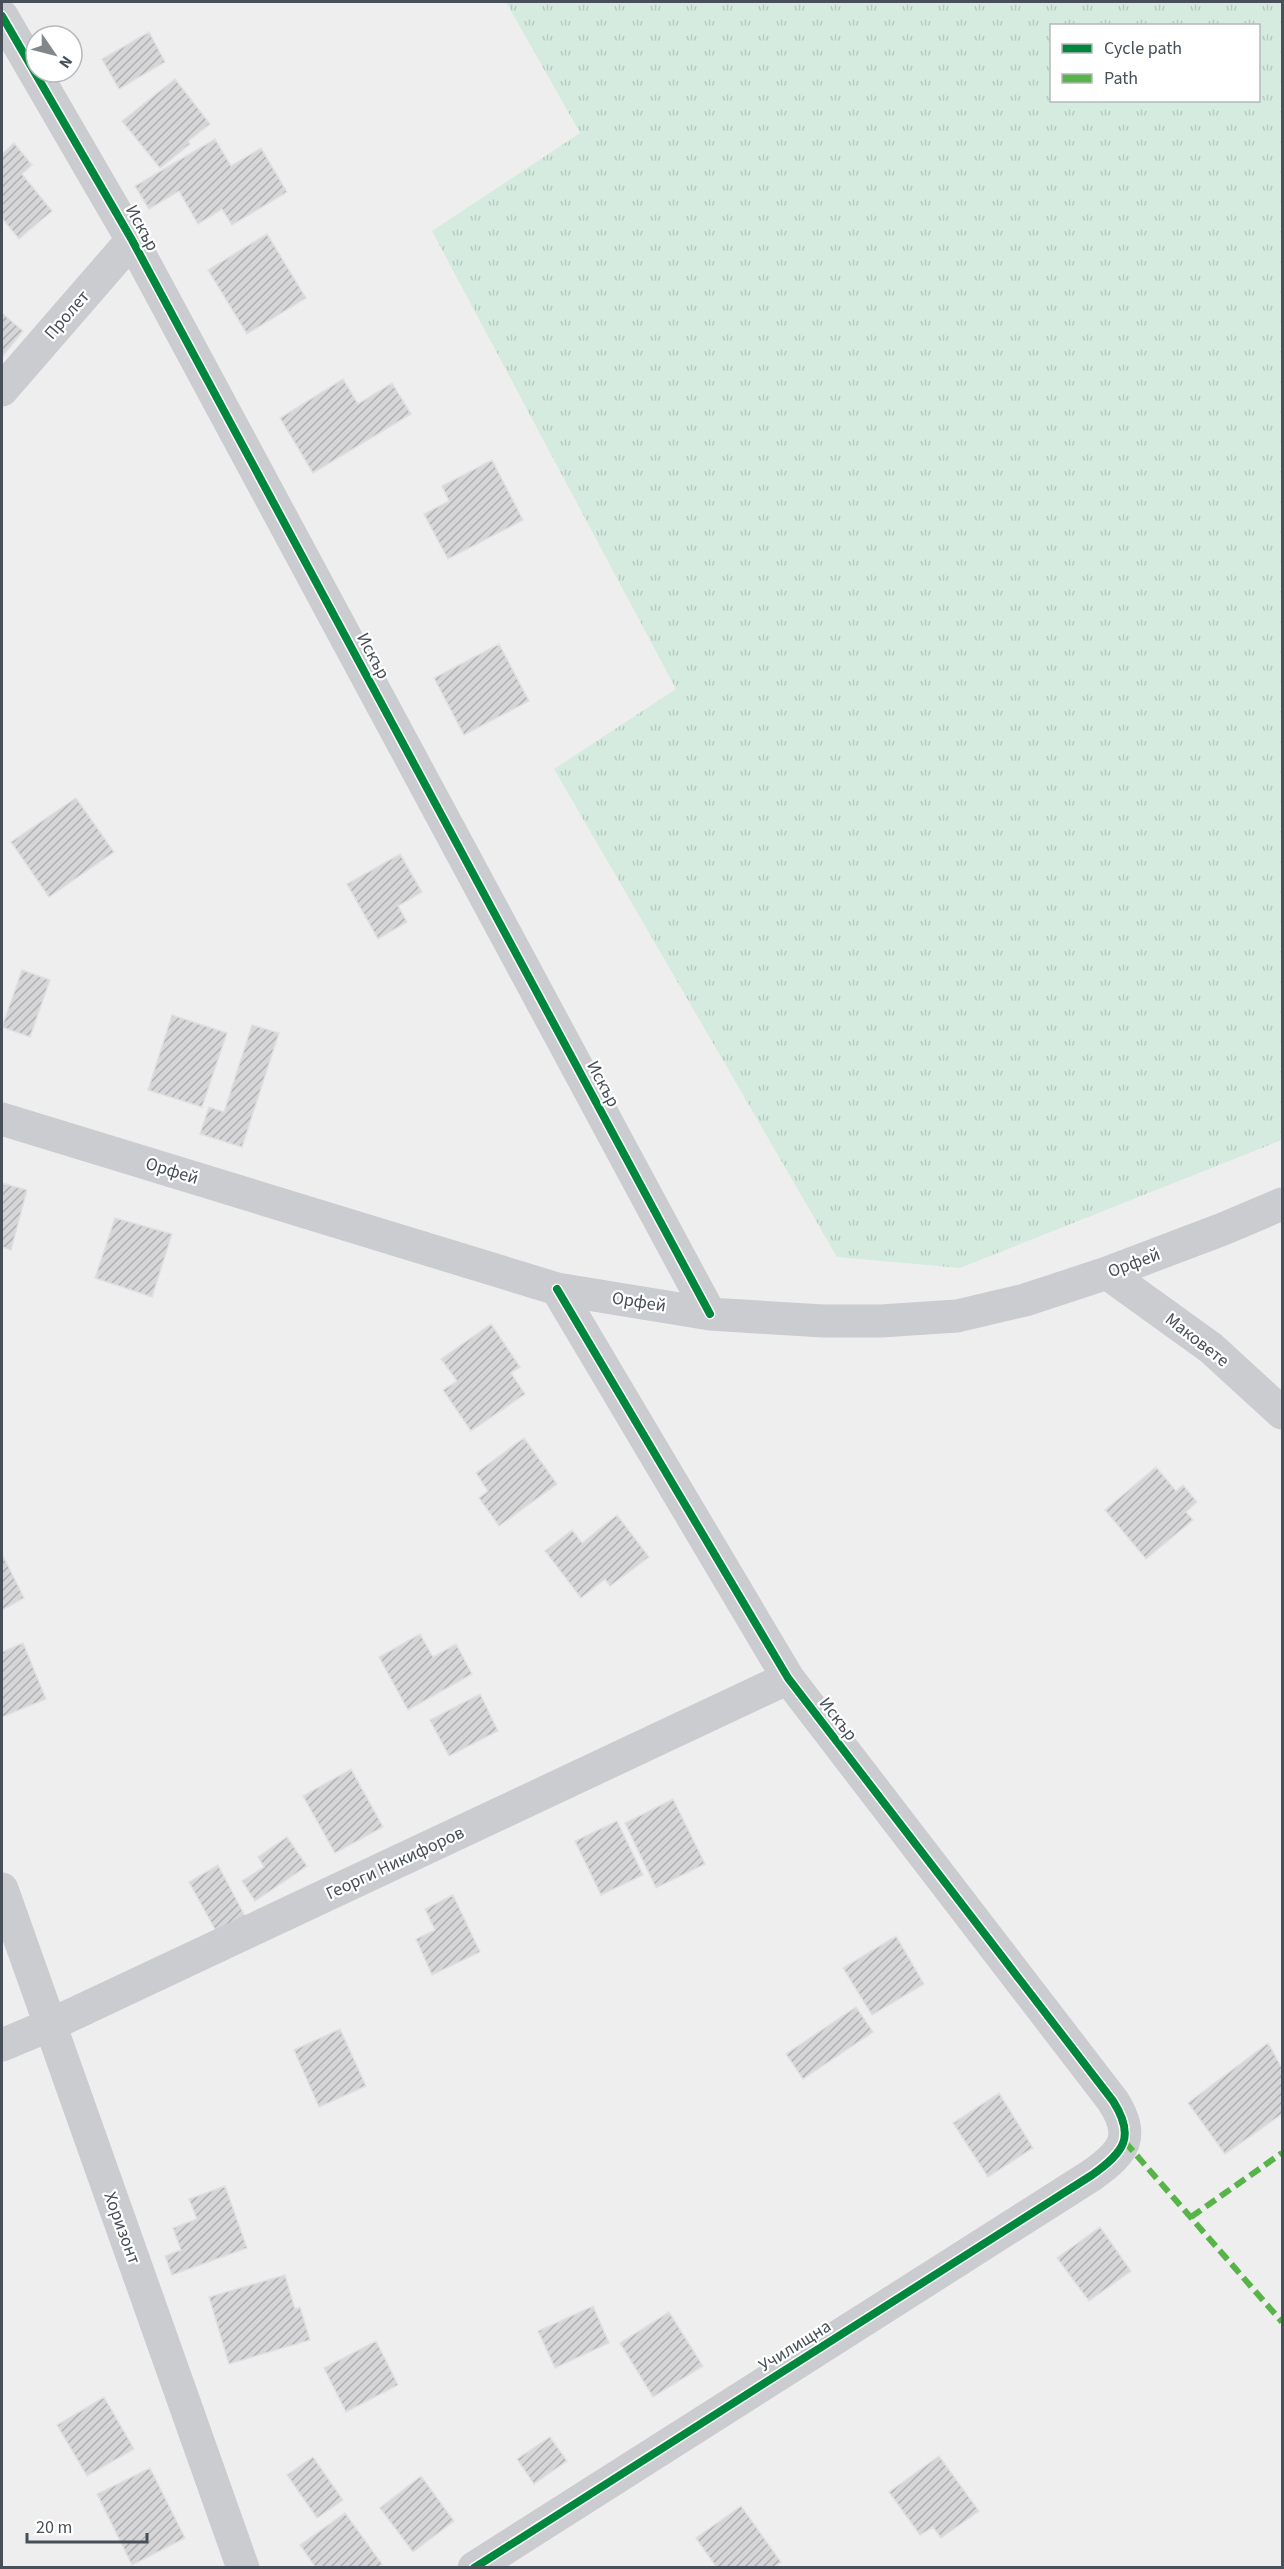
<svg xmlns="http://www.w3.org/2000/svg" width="1284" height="2569" font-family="'Source Sans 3',sans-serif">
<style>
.grass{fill:url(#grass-tufts);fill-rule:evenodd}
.building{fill:url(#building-hatch);stroke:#e0e0e1;stroke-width:1.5}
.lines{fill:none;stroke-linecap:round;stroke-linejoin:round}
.minor{stroke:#cacccf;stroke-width:33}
.quiet{stroke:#57b448;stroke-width:6;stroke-dasharray:12 6;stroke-linecap:butt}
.cycleway-casing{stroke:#fff;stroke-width:11}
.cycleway{stroke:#00873e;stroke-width:8}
.labels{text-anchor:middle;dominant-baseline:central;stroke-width:4.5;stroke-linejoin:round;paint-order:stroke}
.street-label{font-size:18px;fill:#474f58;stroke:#fff}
</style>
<defs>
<pattern id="grass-tufts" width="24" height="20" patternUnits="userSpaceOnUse" patternTransform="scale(1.5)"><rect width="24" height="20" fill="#d5ebdf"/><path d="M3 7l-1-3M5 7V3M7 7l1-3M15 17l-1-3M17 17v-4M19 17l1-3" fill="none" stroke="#b8cbc1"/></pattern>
<pattern id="building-hatch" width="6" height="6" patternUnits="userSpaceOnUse" patternTransform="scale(1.5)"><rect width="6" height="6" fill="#d6d6d8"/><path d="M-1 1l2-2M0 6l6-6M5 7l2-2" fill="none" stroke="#afb0b2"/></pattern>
</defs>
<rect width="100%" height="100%" fill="#efeeee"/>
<!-- grass -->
<path class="grass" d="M506 2H1282V1140L960 1268 837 1257 554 769 676 689 432 231 580 133ZM1052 26H1258V100H1052Z"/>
<!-- building -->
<path class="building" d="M149 32 165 62 119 89 102 59Z
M175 79 210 124 188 141 190 144 160 168 122 121Z
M215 139 231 166 261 148 287 192 232 225 222 209 198 224 179 191 149 209 135 186Z
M14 143 32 165 22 174 52 211 19 239 2 218V154Z
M267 234 306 298 247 334 208 270Z
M2 313 23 331 2 357Z
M343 379 358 404 392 383 411 414 313 473 280 418Z
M492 460 523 520 448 559 424 514 449 501 442 486Z
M499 644 529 701 464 735 434 678Z
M76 798 114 852 49 897 11 842Z
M400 854 422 892 398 906 407 922 378 939 347 884Z
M22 970 50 980 30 1037 2 1027Z
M172 1015 227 1033 202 1107 148 1090Z
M252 1025 279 1033 242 1147 200 1134 209 1107 224 1112Z
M2 1183 27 1190 11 1250 2 1247Z
M115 1218 172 1234 152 1297 95 1278Z
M491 1324 520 1367 511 1373 525 1394 471 1431 443 1390 457 1381 441 1359Z
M524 1438 557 1484 499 1526 479 1498 488 1491 476 1473Z
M1156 1467 1176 1491 1183 1485 1197 1502 1186 1512 1193 1520 1146 1559 1105 1510Z
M617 1515 649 1557 610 1586 605 1579 581 1598 545 1551 572 1530 582 1543Z
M2 1554 24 1598 2 1610Z
M420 1634 433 1657 456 1644 472 1674 408 1710 379 1657Z
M23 1643 46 1699 2 1717V1652Z
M480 1694 498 1731 449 1756 430 1720Z
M351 1769 383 1827 335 1853 303 1796Z
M673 1799 705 1864 656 1888 625 1823Z
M617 1821 643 1875 601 1895 575 1841Z
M287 1837 307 1866 255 1901 242 1881 264 1867 258 1857Z
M218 1865 246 1918 217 1933 189 1882Z
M453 1895 480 1952 432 1975 416 1939 435 1930 425 1909Z
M896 1936 924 1984 872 2015 843 1968Z
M856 2007 873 2032 803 2079 786 2054Z
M340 2029 366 2086 319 2107 294 2050Z
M1268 2043 1282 2068V2114L1225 2154 1188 2103Z
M999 2093 1033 2148 988 2177 953 2123Z
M225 2186 247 2248 172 2275 165 2256 181 2250 173 2228 197 2219 189 2199Z
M1100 2227 1131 2271 1089 2301 1057 2258Z
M285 2275 295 2309 300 2307 310 2340 229 2364 209 2297Z
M593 2306 609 2343 555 2368 538 2331Z
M669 2312 703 2366 653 2397 620 2343Z
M376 2341 398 2385 346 2412 324 2368Z
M104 2397 134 2449 87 2476 57 2425Z
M550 2437 567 2461 534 2484 517 2459Z
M939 2456 979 2511 941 2538 933 2527 920 2535 889 2492Z
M313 2457 343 2500 317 2518 287 2475Z
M150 2468 185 2538 132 2565 97 2494Z
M421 2476 454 2521 413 2552 380 2508Z
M741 2506 781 2562 773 2568H717L696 2538Z
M345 2513 382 2564 377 2568H316L300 2545Z"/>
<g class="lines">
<!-- minor -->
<path class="minor" d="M2 16 132 240 710 1314
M2 390 132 240
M2 1119 557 1289 710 1314 823 1321H881L957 1316 1025 1300 1107 1273 1223 1229 1282 1204
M1107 1273 1211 1348 1282 1413
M2 1889 243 2568
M2 2045 50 2025 788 1678
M474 2568 1092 2175C1124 2152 1136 2137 1113 2101L788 1678 557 1289"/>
<!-- quiet -->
<path class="quiet" d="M1125 2142 1282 2322
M1191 2217 1282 2153"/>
<defs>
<path id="cycleway" d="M2 16 132 240 710 1314
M474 2568 1092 2175C1124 2152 1136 2137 1113 2101L788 1678 557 1289"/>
</defs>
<!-- cycleway casing -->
<use href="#cycleway" class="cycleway-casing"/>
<!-- cycleway -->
<use href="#cycleway" class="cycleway"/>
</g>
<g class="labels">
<!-- street labels -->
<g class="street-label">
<text transform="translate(142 228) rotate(61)">Искър</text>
<text transform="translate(67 315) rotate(-49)">Пролет</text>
<text transform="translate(373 656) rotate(62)">Искър</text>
<text transform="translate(603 1084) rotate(62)">Искър</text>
<text transform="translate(172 1171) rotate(17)">Орфей</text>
<text transform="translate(1134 1263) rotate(-20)">Орфей</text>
<text transform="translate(639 1302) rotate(9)">Орфей</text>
<text transform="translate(1197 1340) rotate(38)">Маковете</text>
<text transform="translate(838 1719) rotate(52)">Искър</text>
<text transform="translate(395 1863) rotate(-25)">Георги Никифоров</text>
<text transform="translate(122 2228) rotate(70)">Хоризонт</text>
<text transform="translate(795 2346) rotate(-32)">Училищна</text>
</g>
</g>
<!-- border -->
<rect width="1284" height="2569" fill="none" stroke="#474f58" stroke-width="6"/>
<!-- legend -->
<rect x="1050" y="24" width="210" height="78" fill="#ffffff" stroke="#b5b9bc" stroke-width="1.5"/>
<rect x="1062" y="44" width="30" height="9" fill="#00873e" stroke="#b5b9bc" stroke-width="1.5"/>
<text x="1104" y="54" font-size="18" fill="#474f58">Cycle path</text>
<rect x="1062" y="74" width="30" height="9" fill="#57b448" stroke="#b5b9bc" stroke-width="1.5"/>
<text x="1104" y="84" font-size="18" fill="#474f58">Path</text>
<!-- north arrow -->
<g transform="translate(54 54) rotate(125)"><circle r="28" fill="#ffffff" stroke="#b5b9bc" stroke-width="1.5"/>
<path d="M0-4.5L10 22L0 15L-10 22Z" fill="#82878c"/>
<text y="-9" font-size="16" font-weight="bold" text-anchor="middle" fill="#474f58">N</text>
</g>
<!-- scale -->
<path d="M27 2533v9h120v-9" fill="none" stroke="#474f58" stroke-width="3"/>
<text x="36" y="2533" font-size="18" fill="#474f58" stroke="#ffffff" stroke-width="4.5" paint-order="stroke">20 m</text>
</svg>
